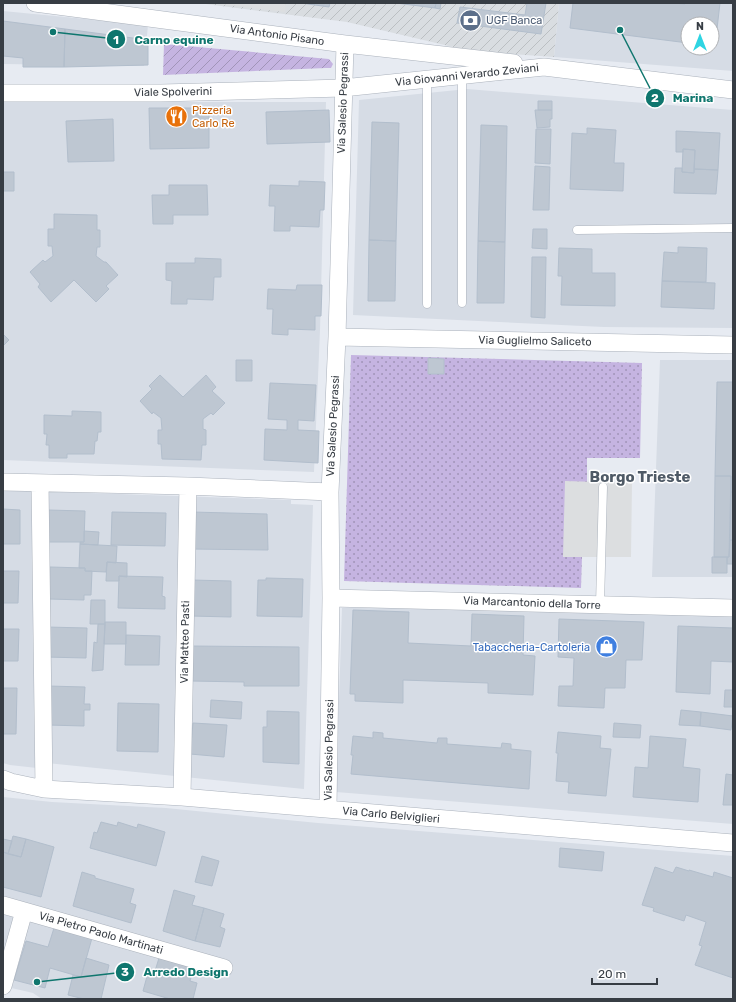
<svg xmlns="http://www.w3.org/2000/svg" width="736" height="1002" font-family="Rubik,sans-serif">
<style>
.residential{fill:#d6dce5;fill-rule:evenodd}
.industrial{fill:url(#industrial-furrows)}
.grass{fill:url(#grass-dots)}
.garden{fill:url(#garden-furrows)}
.parking{fill:#dcdee0}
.building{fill:#bec7d2;stroke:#b2becc}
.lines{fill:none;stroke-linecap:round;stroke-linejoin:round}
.service-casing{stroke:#abb2bc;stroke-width:9}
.minor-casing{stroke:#abb2bc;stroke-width:18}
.service{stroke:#fff;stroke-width:8}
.minor{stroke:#fff;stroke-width:17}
.labels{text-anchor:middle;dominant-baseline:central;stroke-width:3;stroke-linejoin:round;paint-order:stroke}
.service-label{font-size:11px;fill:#4e5e75;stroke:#fff;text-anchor:start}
.street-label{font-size:11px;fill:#373d44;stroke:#fff}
.food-label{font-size:11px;fill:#c56008;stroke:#fff;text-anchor:start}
.shop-label{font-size:11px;fill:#366cbe;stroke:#fff;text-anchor:end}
.district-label{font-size:15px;font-weight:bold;fill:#4f5a66;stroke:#fff}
.leader{fill:none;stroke:#0f766e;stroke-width:1.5}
.callout-dot{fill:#0f766e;stroke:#fff;stroke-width:1.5}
.mark-label{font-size:12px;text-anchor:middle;font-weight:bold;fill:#fff}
.callout-label{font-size:12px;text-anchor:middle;font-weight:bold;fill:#0f766e;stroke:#fff;stroke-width:3;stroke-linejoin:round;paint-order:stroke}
</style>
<defs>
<pattern id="industrial-furrows" width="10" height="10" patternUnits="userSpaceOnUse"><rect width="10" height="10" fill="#d9dde1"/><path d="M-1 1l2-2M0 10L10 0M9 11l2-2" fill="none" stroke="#bbbfc2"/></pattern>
<pattern id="grass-dots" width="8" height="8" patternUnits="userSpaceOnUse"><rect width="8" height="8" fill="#c5b4e1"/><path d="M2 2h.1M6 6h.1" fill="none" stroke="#a194b8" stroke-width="1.8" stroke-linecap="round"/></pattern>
<pattern id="garden-furrows" width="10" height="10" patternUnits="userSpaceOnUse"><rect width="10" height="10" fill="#c5b4e1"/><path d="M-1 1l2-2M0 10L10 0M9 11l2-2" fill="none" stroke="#a194b8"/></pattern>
</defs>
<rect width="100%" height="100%" fill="#e7ebf2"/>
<!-- residential -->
<path class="residential" d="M559 3H733V71L554 57ZM688 24H712V48H688Z
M3 11 148 25 144 66 3 64Z
M467 89 733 110V328L604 327 353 315 359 100Z
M3 102H326L320 330 314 472 3 460Z
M660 360H733V577H652Z
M3 490 291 500V504L313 505 304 789 37 762V768L10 765 3 763Z
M342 608 733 610V824L336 792Z
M3 797 52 802 166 808 318 823 733 856V999H42L33 993 3 986Z"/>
<!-- industrial -->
<path class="industrial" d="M198 3H559L554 57 470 51 347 22Z"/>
<!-- grass -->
<path class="grass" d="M351 355 642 363 640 458H587V482L563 556 582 557 581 588 344 581Z"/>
<!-- garden -->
<path class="garden" d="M164 44 329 59 333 64 331 68H326L163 75Z"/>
<!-- parking -->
<path class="parking" d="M212 3H286L285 12Z
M565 481 632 483 631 557H563Z"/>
<!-- building -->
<path class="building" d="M301 3H330L329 7Z
M396 3H436L435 8Z
M436 3H441L440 9 435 8Z
M527 3H546L541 34 457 23 460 7 525 15Z
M573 3H673L685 4V3H720L715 46H712V24H688V43L570 28Z
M3 21 65 29 64 67H23V58L3 56Z
M65 29 148 40V65L64 67Z
M538 101H552V110H538Z
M149 108H209V148L150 149Z
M329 110 330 142 267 144 266 112Z
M535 110H552V119H550V127L537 128Z
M113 119 114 161 68 162 66 121Z
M372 122 399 123 396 241 369 240Z
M481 125 507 126 505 242 478 241Z
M587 128 616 130 614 163H624L623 191 570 189 572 133 587 134Z
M536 129H551L550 164 535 163Z
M676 131 720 133 718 170 694 169 695 150 683 149V152H676Z
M683 149 695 150 694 173 682 172Z
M535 166 550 167 549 210H533Z
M675 168H682V172L694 173V169L718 170 716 194 674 193Z
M3 172H14V191H3Z
M299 181 325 182 324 210H320L319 227 290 226V231H274L275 206H269L270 185 299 186Z
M169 185H207L208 215H173V224H153L152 195H169Z
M54 214 97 215V230H100V247H97L96 256 104 262H106L118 275 106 286 109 289 96 302 74 280 51 302 38 287 40 284 30 272 43 260 45 262 53 256 52 246H48V229H54Z
M533 229H547V249L532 248Z
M369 240 396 241 395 301H368Z
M478 241 505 242 504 303H477Z
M678 247 707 248 706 282 662 281 664 252 678 253Z
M559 248 592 249V273H615V306L561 305 562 276H558Z
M532 257H546L545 318 531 317Z
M195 258 221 259V277H214L213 300 187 299V304H171L172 281 166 280V263H195Z
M662 281 715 283 714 309 661 307Z
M297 285H322L321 316H315V330L288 329V335L272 334 273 309H267L268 289 296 290Z
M3 334 9 340 3 346Z
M428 358 444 359V374H428Z
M236 360H252V381H236Z
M160 375 183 397 206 375 216 387 212 391 225 403 213 415 211 413 203 419V429L206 430V445H202L201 460 162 459 161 444H158V430H162L161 418 153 412 152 414 140 401 152 389 149 386Z
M717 382H733V492H731V476H715Z
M270 383 316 385 314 421 298 420V430L319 431 318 463 264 460 265 429 287 430V420L268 419Z
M72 411 101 412V432H98L97 441H95L94 454H67V458H49V445H46L47 434H44V415L72 416Z
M715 476H731L729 557H714Z
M731 492H733V540H730Z
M3 509 20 510V544H3Z
M48 510 85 511 84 542H47Z
M112 512 166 513 165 546 111 545Z
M192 512 267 514 268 550 191 549Z
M84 531 99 532 98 545 80 544V542H84Z
M730 540H733V564H727V557H729Z
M80 544 117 546 116 563 107 562 106 572 85 571V568H79Z
M712 557H727V573H712Z
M107 562 127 563V577L119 576V581H106Z
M50 567 85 568V571H92L91 595H84V600L49 599Z
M3 571H19L18 603H3Z
M119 576 163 577 162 596 165 597V609L118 608Z
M266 578 303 579 302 617 257 616 258 580H266Z
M191 580 231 581V617L191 616Z
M91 600H105V624H90Z
M353 610 409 612 408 643 471 646 472 614 524 616 523 655 535 656 533 695 488 693V683L403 680V703L355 701V694H350Z
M559 619 644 622 642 660H626L625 688H605L604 708 558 706 559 686H573L574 658 558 657Z
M105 622H126V644H104Z
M98 624H105L103 670 92 671 94 642 97 643Z
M678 626 733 628V662L711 661 710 694 676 692Z
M46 627 87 628 86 658 45 657Z
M3 629H19L18 661H3Z
M126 635 160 636 159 665H125Z
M191 646 299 647V686H244V682L191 681Z
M48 686 85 687 84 704H90V710H84V726L48 725Z
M3 688H17L16 734H3Z
M725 690H733V707H724Z
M211 700 242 702 241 719 210 717Z
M118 703 159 704 158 752 117 751Z
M681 710 701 712 700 726 679 725Z
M267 711 299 712V764L263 762V727H267Z
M701 712 733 716 731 730 700 726Z
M193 723 227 725 224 757 190 754Z
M614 723 641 725 640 738 613 737Z
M373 732 383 733V738L437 743 438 738H447V744L501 748 502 743 511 744V749L531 751 529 789 351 774 353 755H351L353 736 373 738Z
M558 732 601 736 600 748 611 749 606 796 568 793 569 782 556 781 558 753H556Z
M650 736 686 739 683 767 700 769 698 802 633 797 635 767 648 768Z
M726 774 733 775V805H723Z
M101 822 117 826 118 822 137 828 138 824 165 832 156 866 90 848 94 832 97 833Z
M13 836 26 839 21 857 8 854Z
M3 839 12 841 8 854 3 852Z
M26 839 54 847 41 897 3 887V852L21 857Z
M560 848 604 852 602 871 559 867Z
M202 856 219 861 212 886 195 882Z
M655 867 673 873 676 867 689 871V870L713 877 714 872 733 878V978L695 965 702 946 699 945 706 922 686 915 684 921 653 911 654 908 642 905Z
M82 872 95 876V878L134 889 130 903 136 905 131 923 73 906Z
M174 890 195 896 192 905 204 908 195 941 163 931Z
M204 908 224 914 220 927 225 929 220 947 195 941Z
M54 928 92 938 81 977 50 968 45 988 14 980 26 941 48 947Z
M86 958 109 965 101 999H84L68 995 73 975 81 977Z
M159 958 194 967 190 981 197 983 193 999H170L143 991 149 969 155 971Z"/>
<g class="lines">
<defs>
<path id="service" d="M462 75V303
M577 230 733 228
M427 304V79
M600 605 603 487"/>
<path id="minor" d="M35 3 345 44 514 63
M3 93H161L343 88 544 67 733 90
M337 337 733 345
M3 482 188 486 330 492
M40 483 44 789
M331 598 733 608
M3 779 11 782 44 789 182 797 733 843
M182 797 188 486
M328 809 331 598 330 492 337 337 345 44
M3 905 224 968
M3 986 24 911"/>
</defs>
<!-- service casing -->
<use href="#service" class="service-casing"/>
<!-- minor casing -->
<use href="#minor" class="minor-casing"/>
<!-- service -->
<use href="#service" class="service"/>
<!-- minor -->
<use href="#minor" class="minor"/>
</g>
<!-- icons -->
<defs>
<symbol id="bank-disc" viewBox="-11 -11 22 22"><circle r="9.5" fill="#5c6f8a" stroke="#fff"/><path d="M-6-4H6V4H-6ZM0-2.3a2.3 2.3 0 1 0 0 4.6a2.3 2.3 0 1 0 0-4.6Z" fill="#fff"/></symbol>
<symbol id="restaurant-disc" viewBox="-11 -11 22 22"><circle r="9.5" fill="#e8710a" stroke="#fff"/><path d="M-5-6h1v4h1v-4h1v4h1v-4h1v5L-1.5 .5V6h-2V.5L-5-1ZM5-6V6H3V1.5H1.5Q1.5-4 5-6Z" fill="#fff"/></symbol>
<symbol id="shop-disc" viewBox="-11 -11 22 22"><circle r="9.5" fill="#3f7fe0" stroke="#fff"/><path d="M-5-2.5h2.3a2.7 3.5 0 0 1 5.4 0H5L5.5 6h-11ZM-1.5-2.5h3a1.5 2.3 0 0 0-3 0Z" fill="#fff"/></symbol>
</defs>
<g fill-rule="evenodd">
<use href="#bank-disc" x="458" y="8" width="25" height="25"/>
<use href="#restaurant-disc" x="164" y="104" width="25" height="25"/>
<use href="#shop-disc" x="594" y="634" width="25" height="25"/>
</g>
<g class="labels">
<!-- service labels -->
<g class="service-label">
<text x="486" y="20">UGF Banca</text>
</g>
<!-- street labels -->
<g class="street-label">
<text transform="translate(277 35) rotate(8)">Via Antonio Pisano</text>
<text transform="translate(467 75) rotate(-6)">Via Giovanni Verardo Zeviani</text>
<text transform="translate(173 92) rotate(-1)">Viale Spolverini</text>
<text transform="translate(343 103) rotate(-88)">Via Salesio Pegrassi</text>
<text transform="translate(535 341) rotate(1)">Via Guglielmo Saliceto</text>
<text transform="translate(333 426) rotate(-87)">Via Salesio Pegrassi</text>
<text transform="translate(532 603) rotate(2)">Via Marcantonio della Torre</text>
<text transform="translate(185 642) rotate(-89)">Via Matteo Pasti</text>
<text transform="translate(329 750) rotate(-89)">Via Salesio Pegrassi</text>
<text transform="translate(391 815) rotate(5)">Via Carlo Belviglieri</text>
<text transform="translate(101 933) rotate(16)">Via Pietro Paolo Martinati</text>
</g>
<!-- food labels -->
<g class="food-label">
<text x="192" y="110">Pizzeria<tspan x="192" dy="13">Carlo Re</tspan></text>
</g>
<!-- shop labels -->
<g class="shop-label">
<text x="590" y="647">Tabaccheria-Cartoleria</text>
</g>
<!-- district labels -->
<g class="district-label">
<text x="640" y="477">Borgo Trieste</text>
</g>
</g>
<!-- callouts -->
<path class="leader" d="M53 32L116 39M620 30L655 98M37 982L125 972"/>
<g class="callout-dot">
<circle cx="53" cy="32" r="4"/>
<circle cx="620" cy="30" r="4"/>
<circle cx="37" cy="982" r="4"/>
<circle cx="116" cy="39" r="10"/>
<circle cx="655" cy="98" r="10"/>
<circle cx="125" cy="972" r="10"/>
</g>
<g class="mark-label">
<text x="116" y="44">1</text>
<text x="655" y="102">2</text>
<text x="125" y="976">3</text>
</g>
<g class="callout-label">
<text x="174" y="44">Carno equine</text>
<text x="693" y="102">Marina</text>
<text x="186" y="976">Arredo Design</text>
</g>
<!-- border -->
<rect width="736" height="1002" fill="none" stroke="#373d44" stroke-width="8"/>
<!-- north arrow -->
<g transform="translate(700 36)"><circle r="19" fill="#ffffff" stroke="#afb1b4"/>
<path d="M0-3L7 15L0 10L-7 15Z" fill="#2ed4e2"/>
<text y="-6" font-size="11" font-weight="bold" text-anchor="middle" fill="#373d44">N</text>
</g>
<!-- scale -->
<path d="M592 978v6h65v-6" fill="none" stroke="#373d44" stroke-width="2"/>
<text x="598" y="978" font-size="12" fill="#373d44" stroke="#ffffff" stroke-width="3" paint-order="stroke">20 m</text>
</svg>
